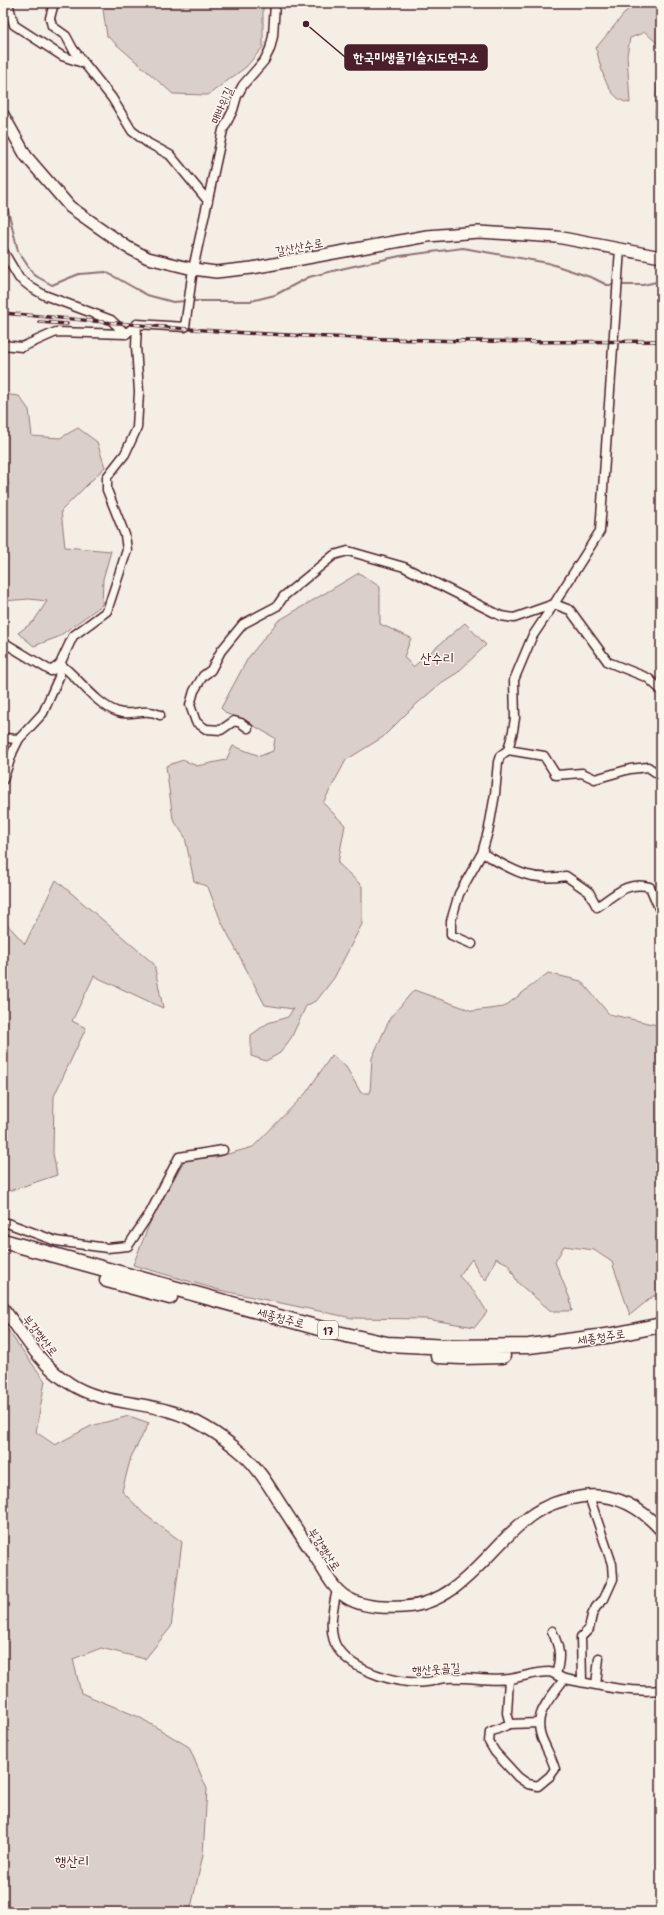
<svg xmlns="http://www.w3.org/2000/svg" width="664" height="1915" font-family="Mali,'Poor Story',sans-serif">
<style>
.green{fill:#dbd0c9;stroke:#92787a}
.lines{fill:none;stroke-linecap:round;stroke-linejoin:round}
.stream{stroke:#8d7174;stroke-width:2}
.street-casing{stroke:#4a1f2b;stroke-width:11}
.secondary-casing{stroke:#4a1f2b;stroke-width:14}
.highway-casing{stroke:#4a1f2b;stroke-width:17}
.street{stroke:#fbf7ec;stroke-width:8}
.secondary{stroke:#fbf7ec;stroke-width:11}
.highway{stroke:#fbf7ec;stroke-width:14}
.rail-casing{stroke:#4a1f2b;stroke-width:3.5}
.rail{stroke:#fbf7ec;stroke-width:2;stroke-dasharray:6;stroke-linecap:butt}
.labels{text-anchor:middle;dominant-baseline:central;stroke-width:3;stroke-linejoin:round;paint-order:stroke}
.shield{fill:#fbf7ec;stroke:#7f6065;stroke-width:1}
.shield-label{font-size:11px;font-weight:bold;fill:#4a1f2b}
.street-label{font-size:12px;fill:#4a1f2b;stroke:#fbf7ec}
.quarter-label{font-size:14px;fill:#4a1f2b;stroke:#fbf7ec}
.leader{fill:none;stroke:#4a1f2b;stroke-width:1.5}
.callout-dot{fill:#4a1f2b;stroke:#fbf7ec;stroke-width:1.5}
.callout{fill:#4a1f2b;stroke:#4a1f2b;stroke-width:1.5}
.callout-label{font-size:13px;text-anchor:middle;font-weight:bold;fill:#fff}
</style>
<rect width="100%" height="100%" fill="#f4eee4"/>
<filter id="ink" filterUnits="userSpaceOnUse"><feTurbulence type="fractalNoise" baseFrequency=".025" numOctaves="2"/><feDisplacementMap in="SourceGraphic" scale="8" xChannelSelector="R" yChannelSelector="G"/><feConvolveMatrix kernelMatrix="1 2 1 2 8 2 1 2 1" color-interpolation-filters="sRGB"/></filter>
<g filter="url(#ink)">
<!-- green -->
<path class="green" d="M102 3H263V47L246 67 208 95 173 94 107 36Z
M633 3H661V122L655 117 659 45 645 32 630 38 627 55 630 103C606 100 601 67 596 48Z
M3 394 19 396 29 410 32 436 60 438 78 428 97 442 105 467 61 511 65 547 111 551 103 579 102 605 58 637 34 646 18 633 34 621 47 601 29 599 3 601V491L9 484 3 461Z
M359 573 380 587V624L411 638 404 657 413 667 465 623 486 645 457 673 441 683 411 709 383 737 346 760 323 803 345 825 338 863 362 886V924L334 978 317 1000 306 1006 291 1038 280 1053 266 1061 251 1056V1035L268 1023 288 1017 293 1009 265 1005 221 921 208 887 194 881 185 837 173 819 166 766 183 760 197 766 226 760 233 746 260 756 273 751 275 738 242 719 227 714 221 708 248 658 278 621Z
M56 880 154 964 163 1008 94 976 72 1021 86 1028 54 1096 53 1153 57 1175 9 1191 3 1188V920L25 944Z
M548 973 581 981 609 1014 661 1026V1296H653L630 1315 612 1262 594 1250 564 1246 555 1262 570 1299 572 1311H551L518 1283 508 1264 496 1258 486 1280 479 1273 472 1259 459 1276 476 1294 487 1312 475 1327 426 1319 352 1318 219 1290 133 1265 151 1220 185 1159 217 1157 253 1147 306 1093 332 1055 346 1067 361 1093H370L372 1058 390 1018 414 990 473 1011 504 1007Z
M3 1324 45 1381 36 1432 55 1445 91 1426 129 1416 149 1423 131 1457 122 1491 144 1514 182 1542 171 1627 145 1659 101 1648 73 1659 81 1693 139 1717 189 1747 207 1789 203 1855 190 1912H3Z"/>
<g class="lines">
<!-- stream -->
<path class="stream" d="M3 190 18 251 34 275 52 285 79 274 106 272 147 295 173 302 186 301
M621 285H643L661 281
M190 301H251L275 295 309 277 345 268 400 256 463 248 548 263 593 278 607 285H614"/>
<defs>
<path id="street" d="M8 3 14 25 62 56 83 63
M54 3 50 18 52 26 66 36 73 49 112 98 132 131 148 143 170 155 208 201
M620 249 600 531 554 604 570 610 608 662 648 678 661 690
M3 251 19 278 32 288 44 295 111 320 126 334
M193 269 223 130 233 110 237 96 243 85 264 61 270 49 273 36 275 3
M3 345 22 347 56 332 126 334 137 324
M3 642 51 671 60 664 73 636 107 611 127 550 125 535 107 490V477L125 454 137 428 139 392 136 346 137 324 185 327 193 269
M60 664C79 678 95 704 118 712 132 717 143 707 160 715
M248 728 241 723 234 721 221 730 206 729 196 722 190 705 194 691 203 676 211 670 221 651 243 624 277 606 284 596 334 555 348 551 404 567 501 616 514 618 554 604
M3 738 19 739
M508 750 544 756 556 775 582 773 595 779 630 769 648 767 661 776
M3 780 13 751 19 739 43 713 59 677 60 664
M482 853C513 870 528 882 566 876L589 892 597 907C616 894 627 881 650 887L659 908 661 909
M472 944 451 935V921L459 894 482 853 489 828 495 794 498 762 500 756 508 750 513 731 515 718 514 680 532 637 554 604
M7 1223 56 1241 107 1248 128 1246 150 1213 179 1157 223 1150
M337 1590C333 1607 327 1633 338 1649 354 1672 400 1685 426 1682 433 1682 439 1678 446 1678 467 1676 489 1682 510 1679 523 1677 535 1672 549 1672 555 1673 560 1678 565 1679 597 1685 628 1693 661 1690
M509 1679 507 1713 510 1724 490 1732 489 1742 495 1752 518 1777 528 1784 538 1786 550 1776 555 1769C552 1759 548 1752 544 1743 530 1715 549 1701 564 1679L556 1675C561 1656 560 1648 552 1631
M582 1681 581 1637 589 1629 592 1615 596 1607 604 1599 613 1579 612 1564 589 1496
M596 1685 599 1658
M510 1724 538 1723"/>
<path id="secondary" d="M3 115 26 156 70 207 127 247 148 258 193 269 216 272 252 268 427 236 479 232 557 237 661 257
M3 1308C23 1334 40 1365 69 1383 99 1403 135 1401 169 1411 197 1419 222 1436 244 1455 260 1470 270 1488 281 1505 293 1523 304 1541 316 1558 325 1572 332 1588 346 1597 361 1607 386 1608 403 1607 461 1604 488 1548 529 1517 546 1504 567 1498 588 1496 617 1494 642 1509 661 1530"/>
<path id="highway" d="M3 1241 337 1333 387 1344 450 1347 529 1346 613 1335 661 1325
M107 1280 170 1297
M438 1356 462 1357 503 1356"/>
</defs>
<!-- street casing -->
<use href="#street" class="street-casing"/>
<!-- secondary casing -->
<use href="#secondary" class="secondary-casing"/>
<!-- highway casing -->
<use href="#highway" class="highway-casing"/>
<!-- street -->
<use href="#street" class="street"/>
<!-- secondary -->
<use href="#secondary" class="secondary"/>
<!-- highway -->
<use href="#highway" class="highway"/>
<defs>
<path id="rail" d="M3 313C84 320 166 328 247 333 385 341 523 343 661 341
M39 322 67 324"/>
</defs>
<!-- rail casing -->
<use href="#rail" class="rail-casing"/>
<!-- rail -->
<use href="#rail" class="rail"/>
</g>
</g>
<g class="labels">
<!-- shield labels -->
<rect class="shield" x="318" y="1321" width="20" height="18" rx="3"/>
<g class="shield-label">
<text x="328" y="1330">17</text>
</g>
<!-- street labels -->
<g class="street-label">
<text transform="translate(221 105) rotate(-67)">매바위길</text>
<text transform="translate(299 246) rotate(-11)">갈산산수로</text>
<text transform="translate(281 1317) rotate(15)">세종청주로</text>
<text transform="translate(41 1335) rotate(52)">부강행산로</text>
<text transform="translate(601 1336) rotate(-9)">세종청주로</text>
<text transform="translate(325 1549) rotate(57)">부강행산로</text>
<text transform="translate(436 1668) rotate(-4)">행산웃골길</text>
</g>
<!-- quarter labels -->
<g class="quarter-label">
<text x="437" y="657">산수리</text>
<text x="72" y="1860">행산리</text>
</g>
</g>
<!-- callouts -->
<path class="leader" d="M306 24L345 57"/>
<circle class="callout-dot" cx="306" cy="24" r="4"/>
<rect class="callout" x="345" y="45" width="142" height="25" rx="4"/>
<g class="callout-label">
<text x="416" y="62">한국미생물기술지도연구소</text>
</g>
<!-- margin -->
<rect width="664" height="1915" fill="none" stroke="#fbf7ec" stroke-width="16"/>
<rect x="8" y="8" width="648" height="1899" fill="none" stroke="#4a1f2b" stroke-width="1.5" filter="url(#ink)"/>
</svg>
